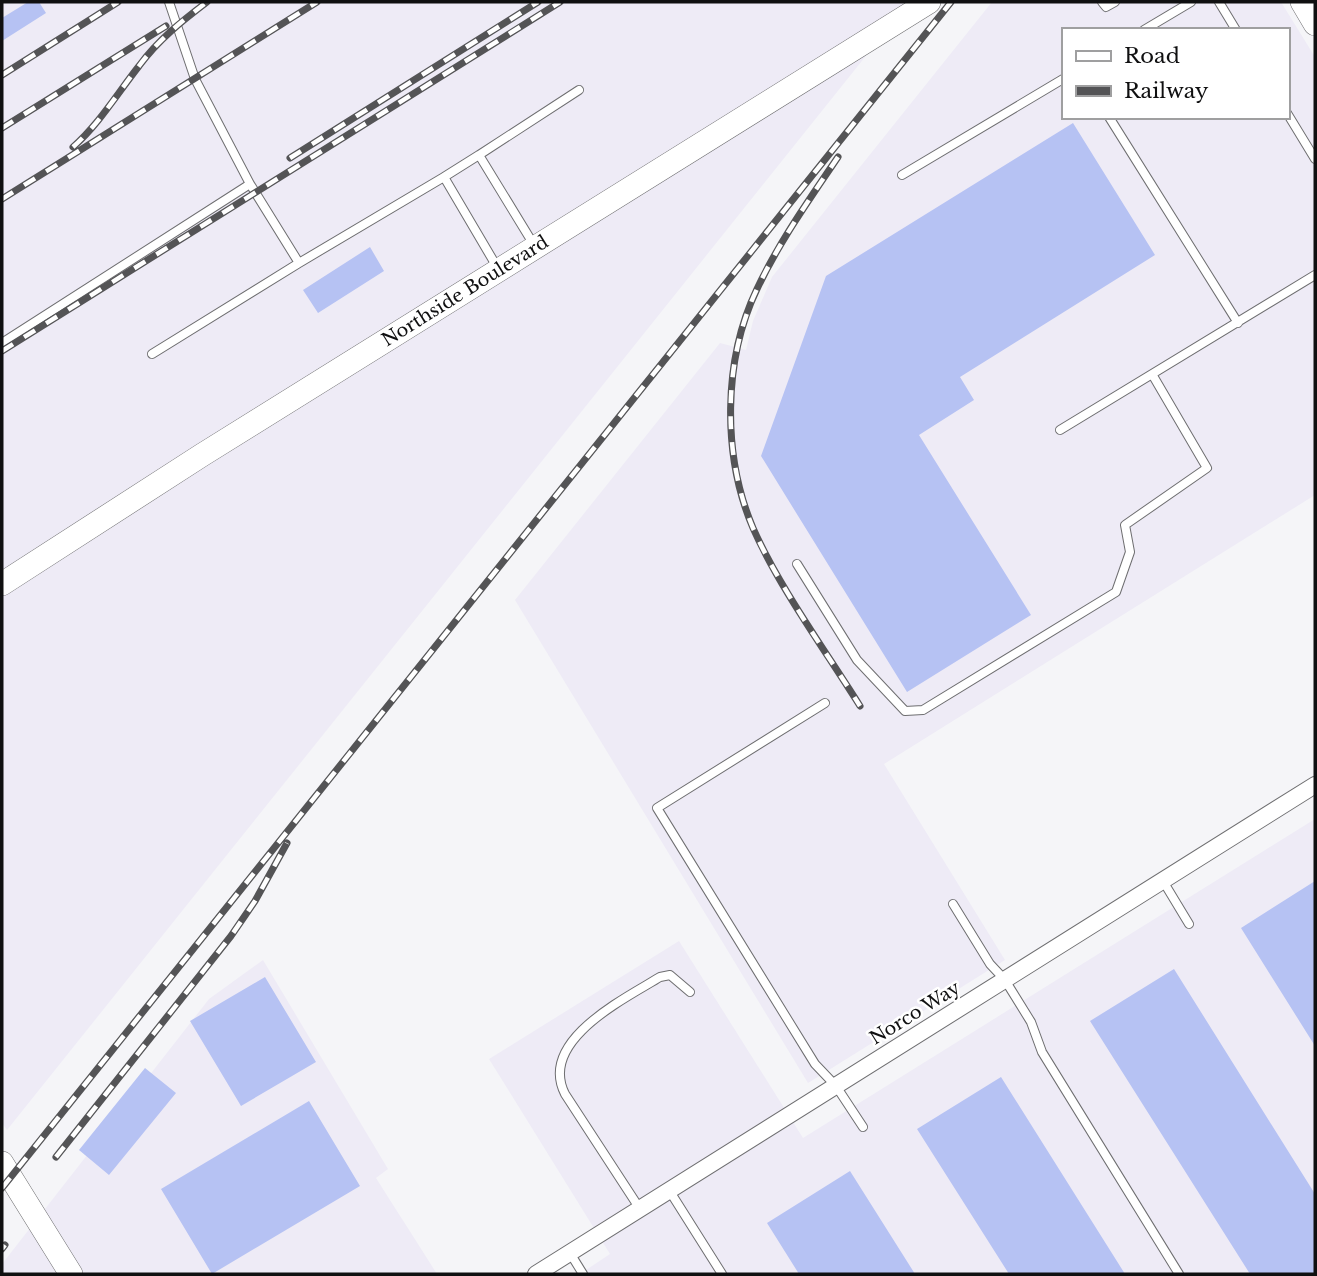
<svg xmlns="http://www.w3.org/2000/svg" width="1317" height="1276" font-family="'Libre Baskerville',serif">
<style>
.built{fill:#eeebf6;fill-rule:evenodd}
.building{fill:#b6c2f3}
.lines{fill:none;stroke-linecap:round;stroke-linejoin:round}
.lane-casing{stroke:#6e6e70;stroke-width:10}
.street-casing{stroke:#6e6e70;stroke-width:18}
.secondary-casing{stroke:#6e6e70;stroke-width:24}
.lane{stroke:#fff;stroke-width:8}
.street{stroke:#fff;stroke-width:16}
.secondary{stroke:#fff;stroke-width:23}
.rail-casing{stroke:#545456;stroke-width:7}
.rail{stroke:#fff;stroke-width:4.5;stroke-dasharray:13;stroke-linecap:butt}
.labels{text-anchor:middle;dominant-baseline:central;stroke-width:5;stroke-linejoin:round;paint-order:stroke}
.street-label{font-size:18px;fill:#101011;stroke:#fff}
</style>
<rect width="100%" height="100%" fill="#f5f5f8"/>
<!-- built -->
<path class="built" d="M2 2H909L7 1130 2 1123Z
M992 2H1281L1315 57V495L884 764 1005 960 808 1083 515 600 720 343 746 350 753 321 772 277ZM1063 30H1287V117H1063Z
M1315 819V1274H580L610 1254 489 1059 679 941 803 1138Z
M263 960 388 1169 376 1178 437 1274H2V1264L209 999Z"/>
<!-- building -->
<path class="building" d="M28 2H39L46 13 2 41V18Z
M1073 123 1155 255 960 377 974 400 919 435 1031 615 907 692 761 456 826 276Z
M370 247 384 271 318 313 303 290Z
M1315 881V1046L1241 928Z
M1174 969 1315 1194V1274H1250L1090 1021Z
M265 977 316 1062 241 1106 190 1021Z
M145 1068 176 1093 109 1175 79 1150Z
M1001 1077 1125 1274H1009L917 1129Z
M309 1101 360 1186 212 1274 161 1189Z
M850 1171 915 1274H799L767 1223Z"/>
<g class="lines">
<defs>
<path id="lane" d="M169 2 195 79 250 184
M1102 2 1106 7 1115 2
M1219 2 1236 30
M1144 30 1191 2
M1287 113 1315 159
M1109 117 1238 323
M479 155 579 90
M902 175 1063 79
M444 177 479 155 534 245
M2 343 250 184 299 263
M152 354 299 263 444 177 497 267
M1060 430 1315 275
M797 564 857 660 905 711 923 710 1116 592 1130 552 1125 525 1207 468 1152 374
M825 703 657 808 815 1064 836 1086 863 1127
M1163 881 1189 924
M953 904 990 964 1005 980 1031 1022 1042 1052 1179 1274
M669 1190 722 1274
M640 1209 565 1094C538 1041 624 999 660 977L670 975 690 992
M570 1253 583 1274"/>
<path id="street" d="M536 1274 1315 785"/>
<g id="secondary">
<path d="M1302 2 1315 24"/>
<path id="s1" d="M2 584 202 455 929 2"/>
<path d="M2 1163 71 1274"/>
</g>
</defs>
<!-- lane casing -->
<use href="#lane" class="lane-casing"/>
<!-- street casing -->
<use href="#street" class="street-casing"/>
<!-- secondary casing -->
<use href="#secondary" class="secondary-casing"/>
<!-- lane -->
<use href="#lane" class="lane"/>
<!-- street -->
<use href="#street" class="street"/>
<!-- secondary -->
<use href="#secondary" class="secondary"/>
<defs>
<path id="rail" d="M2 75 118 2
M2 128 166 26
M73 147C99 124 117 94 139 66 158 40 182 21 207 2
M838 157C809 200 779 242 757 289 723 360 722 455 753 528 779 587 825 650 860 706
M290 158 538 2
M2 199 317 2
M2 351 560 2
M56 1157 231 936 255 901 287 843
M2 1188 951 2
M2 1249 5 1245"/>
</defs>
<!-- rail casing -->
<use href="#rail" class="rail-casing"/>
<!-- rail -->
<use href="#rail" class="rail"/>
</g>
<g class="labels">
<!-- street labels -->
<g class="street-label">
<text stroke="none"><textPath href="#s1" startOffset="548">Northside Boulevard</textPath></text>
<text transform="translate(915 1013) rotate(-32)">Norco Way</text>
</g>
</g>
<!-- border -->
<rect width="1317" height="1276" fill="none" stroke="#101011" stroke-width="7"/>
<!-- legend -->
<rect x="1062" y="28" width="228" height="91" fill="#ffffff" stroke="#9f9fa0" stroke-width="2"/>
<rect x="1076" y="51" width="35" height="10" fill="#ffffff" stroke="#9f9fa0" stroke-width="2"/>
<text x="1124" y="63" font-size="21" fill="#101011">Road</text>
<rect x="1076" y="86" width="35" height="10" fill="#545456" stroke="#9f9fa0" stroke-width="2"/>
<text x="1124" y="98" font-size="21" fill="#101011">Railway</text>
</svg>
